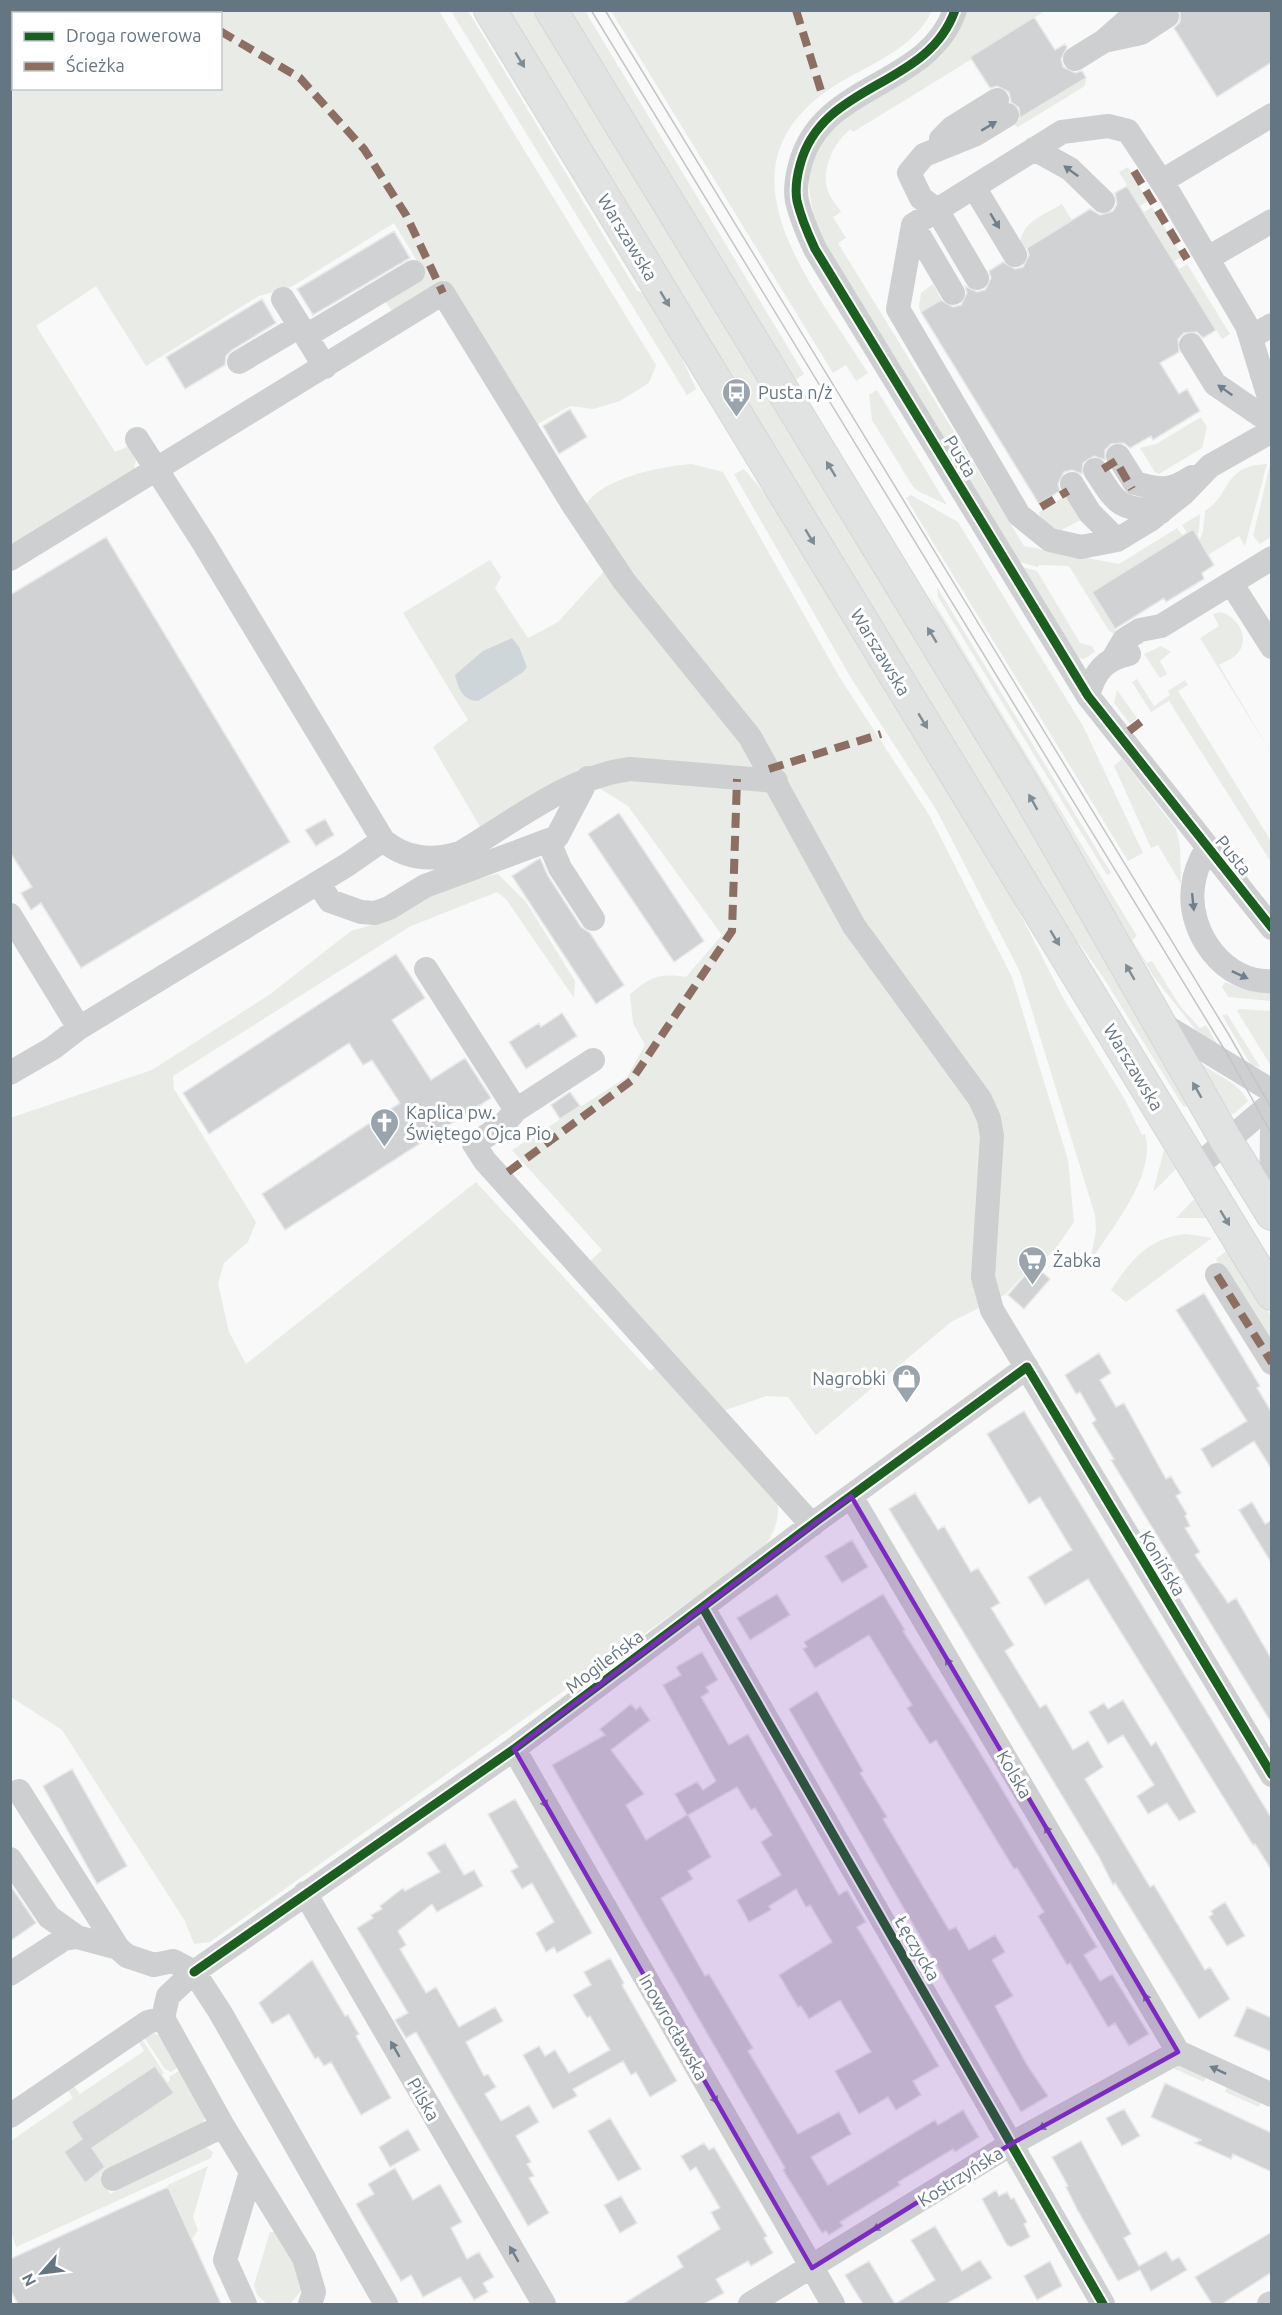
<svg xmlns="http://www.w3.org/2000/svg" width="1282" height="2315" font-family="Ubuntu,sans-serif">
<style>
.green{fill:#e8ebe6;fill-rule:evenodd}
.water{fill:#ced6d9}
.building{fill:#d0d2d3;stroke:#e8e8e8;stroke-width:1.5}
.lines{fill:none;stroke-linecap:round;stroke-linejoin:round}
.major-casing{stroke:#d5d6d7;stroke-width:34}
.minor{stroke:#cecfd0;stroke-width:24}
.major{stroke:#e1e2e2;stroke-width:32}
.tram{stroke:#c3c5c6;stroke-width:1.5}
.quiet{stroke:#8d6e63;stroke-width:8;stroke-dasharray:15 8;stroke-linecap:butt}
.cycleway-casing{stroke:#fff;stroke-width:13}
.cycleway{stroke:#1b5e20;stroke-width:9}
.oneway{fill:#7e8c96}
.oneway2{fill:#707f8b}
.marked{fill:#7b2cbf;fill-opacity:0.2;stroke:#7b2cbf;stroke-width:4.5;stroke-linejoin:round}
.labels{text-anchor:middle;dominant-baseline:central;stroke-width:6;stroke-linejoin:round;paint-order:stroke}
.street-label{font-size:18px;fill:#657683;stroke:#fff}
.poi-label{font-size:18px;fill:#657683;stroke:#fff;text-anchor:start}
</style>
<rect width="100%" height="100%" fill="#f9f9f9"/>
<!-- green -->
<path class="green" d="M11 11H439L656 365 649 383 620 401 593 409 570 406 536 425 445 280 393 312 384 300 425 274 394 223 293 286 259 296 146 366 96 286 36 326 115 452 129 446 136 461 132 476 11 549ZM14 14H220V88H14Z
M451 11H468L637 291 649 294 667 325 696 389 687 395Z
M503 11H538L975 728 1190 1104 1189 1107 1183 1106 1103 977 1021 861Z
M564 11H585L804 374 795 380 791 374Z
M611 11H932C915 46 876 62 844 80 704 161 809 279 868 373L856 381 846 365 833 373Z
M966 11H1045L971 57 972 59 853 132 851 129C835 140 820 170 828 191 830 198 837 205 841 212L833 217 846 238 838 243 1024 546 1119 564 1177 528 1183 536 1092 592 1119 636 1109 631 1069 566 1039 565 1038 567 1016 561 823 242C785 146 830 127 904 81 917 73 931 65 942 55 954 42 960 27 966 11Z
M1086 78 1085 86 1018 127 1012 124Z
M1128 167 1148 201 1140 206 1119 172Z
M1062 204 1072 220 1021 251C1016 224 1042 216 1062 204Z
M1152 207 1183 257 1174 261 1144 212Z
M1187 264 1230 334 1222 339 1179 269Z
M933 284 942 300 921 312 919 307 921 293Z
M877 390 947 505 918 491 912 485 872 420 869 395Z
M1201 417 1207 427 1202 448 1159 474 1155 472 1140 448 1156 444Z
M691 464 723 472 840 678 929 815 1012 977 1068 1160 1074 1222 1053 1252 1026 1272 1006 1294 951 1322 816 1435 788 1397 766 1396 723 1411 590 1261 602 1250 512 1150 627 1077 645 1045 633 1023 630 994C651 977 658 973 686 977L722 935 628 806 599 788 482 830 433 747 468 720 403 613 490 560 501 577 495 588 528 638 558 622 617 557 586 505C601 478 663 466 691 464Z
M1267 464 1245 546 1239 536 1203 558 1197 548 1203 531 1205 511C1232 494 1222 466 1267 464Z
M1270 465 1271 537 1260 544 1253 536Z
M744 469 773 503 1002 878 1063 998 1125 1100 1142 1135 1145 1134C1157 1175 1111 1229 1090 1262L1096 1231 1095 1215 1020 972 937 811 851 678 734 474Z
M911 495 958 522 1083 726 1143 853 1128 861 906 498Z
M1071 497 1082 519 1058 532 1041 520 1039 512 1060 499Z
M1200 514 1199 530 1194 544 1182 525Z
M1019 566 1037 571 1080 643 1092 646 1095 652 1084 659 1076 657Z
M937 587 1111 873 1107 875 938 597Z
M928 592 1137 936 1132 940 1147 963 1152 961 1180 1006 1200 1028 1206 1025 1217 1044 1202 1038 1154 977 963 666Z
M1221 612C1238 617 1252 640 1236 655 1232 659 1224 662 1219 665L1271 753 1200 638 1219 626 1213 614Z
M1161 646 1171 652 1160 661 1167 674 1160 678 1144 654Z
M1137 679 1154 706 1170 695 1168 691 1185 680 1188 685 1178 691 1271 841V862L1169 701 1151 712 1132 682Z
M1117 690 1137 718 1130 724 1114 703Z
M1122 759 1176 829 1180 846 1181 884 1158 845 1151 848 1114 766Z
M498 874 526 902 575 981 574 998 506 899 497 892 411 926 173 1076 174 1089 256 1222 248 1242 224 1263 218 1283 229 1332 246 1364 476 1182 650 1371 661 1363 777 1497C781 1518 774 1535 761 1551L210 1942 194 1944 185 1921 62 1730 11 1697 10 1118 152 1070 269 995 351 931 375 924 454 883Z
M1225 982 1241 988 1271 990V1001L1228 997 1222 987Z
M1239 1009 1271 1011V1066L1237 1011Z
M1227 1014 1260 1067 1251 1065 1222 1015Z
M1197 1060C1216 1077 1236 1079 1248 1101L1234 1114H1231Z
M1164 1150 1176 1169 1153 1192Z
M1193 1200 1197 1201 1206 1218H1176Z
M1187 1234 1212 1238 1126 1302 1111 1290C1131 1260 1149 1237 1187 1234Z
M1227 1250 1242 1269 1271 1316V1338L1266 1335 1225 1265 1220 1267 1216 1259Z
M152 2032 160 2036 179 2067 171 2072 165 2069 142 2034Z
M140 2036 164 2073 161 2075 154 2066 71 2122 82 2140 85 2182 106 2168 92 2148 173 2093 167 2083 170 2080 169 2077 180 2070 207 2115 202 2124 100 2175 110 2194 206 2147 213 2152 211 2158 16 2247 11 2230V2141L73 2098 67 2089 73 2085 80 2094 144 2051 139 2042Z
M1171 2061 1207 2075 1204 2082 1164 2064Z
M1228 2084 1262 2100 1259 2107 1225 2092Z
M208 2166 193 2217 198 2230 192 2239 168 2185Z
M270 2232H275L302 2274V2290L290 2304H267L257 2295 254 2285Z"/>
<!-- water -->
<path class="water" d="M512 638 519 647 527 667 523 672 478 701C463 701 458 688 455 675L483 651Z"/>
<!-- building -->
<path class="building" d="M1180 10H1272V62L1217 97 1174 28 1180 22Z
M1034 17 1055 50 1065 44 1067 47 1061 59 1063 67 1075 73 1082 71 1086 78 1020 118 1019 108 1011 102 1009 92 997 86 990 88 970 57Z
M1127 186 1216 330 1203 338 1197 332 1184 333 1178 339 1179 352 1160 363 1179 394 1187 389 1200 411 1153 440 1151 436 1130 448 1124 443 1111 444 1105 450V460L1094 456 1083 463 1082 474 1072 470 1064 472 1058 484 1060 491 1039 504 921 312 941 300 953 307 961 305 967 293 965 286 977 292 985 290 991 278 989 271 1003 262 1015 269 1023 267 1029 255 1027 248 1090 209 1100 215 1113 211 1117 204 1115 193Z
M394 231 410 258 313 315 297 289Z
M262 299 276 323 232 350 226 356 225 365 185 389 166 357Z
M570 409 587 437 559 454 543 426Z
M1193 529 1214 565 1202 573 1204 579 1166 602 1164 598 1115 629 1092 592Z
M106 537 290 842 81 968 41 903 31 910 21 893 32 887 10 852V595Z
M619 813 704 941 674 962 588 834Z
M325 819 334 835 316 846 305 830Z
M540 858 548 876 581 927 590 933 624 985 596 1004 512 876Z
M396 954 425 998 392 1020 431 1080 465 1058 491 1098 285 1230 262 1194 400 1103 372 1060 363 1065 349 1043 209 1134 183 1093Z
M562 1013 577 1036 526 1069 509 1042 539 1023 541 1027Z
M570 1092 580 1106 560 1119 551 1105Z
M1034 1265 1050 1279 1024 1309 1008 1295Z
M1204 1293 1260 1386 1257 1388 1272 1413V1470L1254 1441 1212 1468 1201 1449 1247 1421 1176 1310Z
M1099 1353 1111 1373 1100 1380 1116 1407 1124 1403 1166 1479 1171 1476 1181 1493 1176 1496 1187 1514 1185 1516 1190 1526 1185 1528 1200 1552 1195 1555 1228 1603 1236 1598 1272 1660V1724L1111 1460 1114 1459 1092 1423 1096 1420 1080 1392 1076 1394 1065 1375Z
M1024 1411 1272 1819V1871L1255 1844 1253 1845 1088 1579 1045 1605 1028 1577 1072 1550 1040 1497 1029 1504 987 1434Z
M915 1493 938 1530 944 1526 971 1572 978 1568 1000 1603 991 1608 1014 1645 1005 1651 1040 1708 1046 1704 1073 1750 1088 1741 1103 1767 1085 1779 1150 1887 1154 1885 1205 1970 1210 1967 1230 1999 1199 2019 1115 1883 1113 1885 1099 1857 889 1509Z
M1252 1502 1265 1524 1272 1520V1564L1239 1510Z
M852 1540 868 1567 842 1583 825 1556Z
M777 1594 790 1615 750 1640 737 1618Z
M883 1594 905 1630 903 1631 970 1736 1097 1947 1084 1955 1100 1981 1112 1974 1149 2034 1129 2046 1115 2023 1108 2027 1070 1963 1067 1965 1038 1916 1044 1912 1017 1868 1014 1869 936 1740 930 1744 907 1708 912 1705 869 1635 815 1668 803 1649 807 1647 804 1642Z
M702 1652 718 1680 706 1687 709 1692 701 1697 729 1745 748 1734 839 1895 847 1890 866 1922 857 1927 939 2066 913 2081 921 2095 896 2110 888 2097 859 2114 835 2071 871 2052 840 2000 809 2019 801 2006 798 2007 779 1975 832 1942 810 1905 806 1907 796 1889 769 1906 771 1910 749 1922 737 1900 781 1875 761 1842 772 1835 755 1808 751 1810 737 1787 688 1815 711 1857 688 1871 693 1879 661 1898 684 1939 705 1976 709 1974 753 2048 748 2051 798 2134 839 2112 851 2134 811 2157 828 2185 935 2120 938 2125 963 2110 979 2137 955 2152 953 2149 898 2182 900 2185 840 2222 843 2226 829 2235 826 2231 822 2233 783 2170 785 2168 552 1765 605 1735 600 1729 631 1704 636 1710 640 1706 650 1720 611 1750 644 1794 626 1805 646 1840 687 1815 675 1794 697 1782 703 1790 716 1781 663 1685 681 1675 676 1667Z
M817 1691 863 1771 860 1773 887 1817 883 1819 949 1930 956 1927 969 1950 995 1935 1005 1952 992 1960 1013 1996 995 2006 1027 2065 1048 2096 1021 2112 789 1709Z
M1123 1700 1151 1746 1156 1742 1196 1812 1179 1821 1167 1803 1148 1814 1137 1796 1154 1785 1123 1735 1108 1744 1089 1712 1104 1703 1108 1709Z
M72 1769 127 1866 97 1884 43 1786Z
M515 1799 592 1933 557 1953 554 1947 546 1952 536 1933 554 1922 532 1883 522 1889 511 1871 518 1867 488 1814Z
M445 1843 464 1875 474 1870 483 1886 437 1912 432 1904 398 1931 406 1945 400 1949 426 1993 436 1987 459 2027 495 2007 503 2021 466 2042 484 2076 488 2074 496 2087 485 2094 501 2121 529 2105 539 2122 516 2136 531 2162 527 2164 534 2176 529 2178 549 2213 528 2226 416 2032 406 2038 395 2020 408 2013 357 1928 373 1918 371 1915 382 1909 380 1906 403 1888 405 1891 440 1872 427 1853Z
M10 1885 36 1923 10 1941Z
M1225 1902 1245 1936 1227 1946 1209 1917 1213 1914 1211 1911Z
M610 1958 624 1983 622 1985 677 2081 650 2097 636 2072 631 2075 623 2061 573 2089 577 2096 553 2109 523 2055 539 2046 545 2056 555 2050 569 2073 610 2050 590 2016 587 2018 573 1995 591 1985 584 1972Z
M312 1960 345 2016 348 2015 353 2024 359 2034 356 2036 391 2098 361 2115 331 2062 324 2066 318 2057 315 2059 289 2014 272 2024 259 2003Z
M1247 2007 1272 2018V2052L1234 2036Z
M155 2066 174 2093 92 2148 105 2167 85 2183 64 2152 82 2139 71 2122Z
M1165 2083 1272 2133V2172L1233 2154 1231 2159 1195 2143 1201 2140 1151 2117Z
M1124 2109 1140 2136 1122 2146 1106 2118Z
M610 2118 641 2169 618 2181 588 2131Z
M408 2129 420 2150 390 2167 379 2147Z
M1081 2141 1131 2234 1124 2238 1139 2266 1166 2251 1172 2261 1179 2257 1187 2270 1151 2291 1140 2270 1118 2281 1077 2209 1066 2187 1068 2186 1052 2157Z
M704 2143 709 2150 714 2147 767 2236 764 2238 773 2253 751 2266 748 2261 716 2279 724 2293 704 2304H623L683 2267 677 2256 720 2229 711 2212 720 2208 696 2167 690 2171 681 2156Z
M395 2168 413 2200 440 2184 462 2222 451 2228 467 2259 479 2252 494 2277 483 2283 488 2292 474 2300 460 2277 423 2297 411 2275 401 2281 356 2204 374 2194 368 2184Z
M168 2187 221 2304H18L10 2289V2259Z
M996 2190 999 2196 1007 2192 1011 2199 1014 2198 1027 2222 1024 2224 1030 2237 1011 2247 1007 2245 982 2199Z
M621 2196 637 2223 620 2233 604 2205Z
M935 2226 962 2271 980 2260 992 2278 946 2304H863L845 2275 869 2261 895 2304 935 2280 911 2240Z
M1272 2232V2272L1222 2304H1212L1195 2277Z
M1050 2261 1062 2286 1037 2300 1024 2276Z"/>
<g class="lines">
<defs>
<path id="major" d="M490 10 1272 1294
M551 10 1027 792 1226 1140 1272 1214"/>
</defs>
<!-- major casing -->
<use href="#major" class="major-casing"/>
<!-- minor -->
<path class="minor" d="M955 10C928 89 822 81 800 165 797 176 795 190 797 201 801 218 808 234 815 249L1088 696 1272 928
M1104 41 1141 33 1167 16
M1075 59 1104 41 1139 10
M941 139 952 128 997 100
M1034 149 1070 169 1103 201
M1162 181 1272 115
M974 187 1015 255
M913 225 953 293
M1208 258 1272 221
M977 278 937 210 921 198 909 173 924 155 976 134 1007 115
M283 299 325 367
M306 336 413 272
M1251 337 1272 325
M1191 345 1215 384 1272 423
M239 362 300 326
M1272 407 1247 326 1169 193 1128 131 1108 126 1062 132 913 225 898 309 1019 515 1050 540 1081 547 1117 540 1150 520 1184 493 1210 466 1272 431
M137 439 203 542 383 840C406 860 432 861 460 853 515 821 567 777 630 769L776 781
M1118 456 1135 483C1161 490 1169 492 1192 477
M1095 470C1118 506 1117 507 1161 512
M1072 484 1090 513 1117 540
M10 559 443 293 572 503 624 581 750 737 854 926 980 1099 989 1119 992 1136 983 1277 992 1310 1272 1775
M1231 583 1272 647
M1114 657 1124 640 1140 630 1161 626 1272 558
M1088 696C1094 672 1105 659 1129 654
M549 842 560 868 593 919
M1207 848C1200 860 1194 873 1193 887 1187 932 1224 984 1272 981
M318 883 330 901 361 912 375 913 389 908 425 886 557 837 588 778
M10 915 79 1028
M426 969 516 1110 503 1125 474 1144 485 1161 812 1525
M1159 1022 1272 1091
M10 1073 53 1048 79 1028 347 865 383 840
M516 1110 593 1060
M1195 1168 1272 1103
M1271 1212 1272 1132
M1217 1275 1272 1363
M851 1496 1178 2052
M703 1608 1103 2304
M514 1749 833 2304
M19 1791 118 1948 127 1956 154 1965 173 1961 194 1972 220 2012 386 2304
M10 1859 49 1917 77 1937
M305 1893 544 2304
M10 1974 64 1939 77 1937 118 1948
M10 2116 148 2022 163 2018
M113 2179 223 2126
M245 2304 225 2260 251 2172
M310 2304 314 2292 304 2258 223 2126 163 2018 168 1996 194 1972 514 1749 818 1520 1027 1367
M750 2304 1011 2144 1178 2052 1272 2095
M1269 2304 1272 2303"/>
<!-- major -->
<use href="#major" class="major"/>
<!-- tram -->
<path class="tram" d="M591 10 1229 1057 1272 1135
M605 10 1229 1035 1272 1109"/>
<!-- quiet -->
<path class="quiet" d="M203 10 204 14
M796 10 822 94
M220 31 300 78 364 149 406 215 443 293
M1134 171 1187 259
M1103 469 1116 461 1132 489
M1041 507 1068 491
M1129 731 1147 717
M769 769 881 734
M508 1172 631 1081 732 931 737 779
M1217 1275 1272 1363"/>
<defs>
<path id="cycleway" d="M955 10C928 89 822 81 800 165 797 176 795 190 797 201 801 218 808 234 815 249L1088 696 1272 928
M703 1608 1103 2304
M194 1972 514 1749 818 1520 1027 1367 1272 1775"/>
</defs>
<!-- cycleway casing -->
<use href="#cycleway" class="cycleway-casing"/>
<!-- cycleway -->
<use href="#cycleway" class="cycleway"/>
</g>
<!-- one-way arrows -->
<defs><path id="oneway-solid" d="M-6-.8H1V-3.2L6.5 0L1 3.2V.8H-6Z" transform="scale(1.5)"/></defs>
<g class="oneway">
<use href="#oneway-solid" transform="translate(520 60) rotate(59)"/>
<use href="#oneway-solid" transform="translate(665 299) rotate(59)"/>
<use href="#oneway-solid" transform="translate(831 469) rotate(-121)"/>
<use href="#oneway-solid" transform="translate(810 537) rotate(59)"/>
<use href="#oneway-solid" transform="translate(932 635) rotate(-121)"/>
<use href="#oneway-solid" transform="translate(923 721) rotate(59)"/>
<use href="#oneway-solid" transform="translate(1033 802) rotate(-119)"/>
<use href="#oneway-solid" transform="translate(1055 938) rotate(59)"/>
<use href="#oneway-solid" transform="translate(1130 972) rotate(-120)"/>
<use href="#oneway-solid" transform="translate(1197 1090) rotate(-120)"/>
<use href="#oneway-solid" transform="translate(1225 1218) rotate(59)"/>
</g>
<g class="oneway2">
<use href="#oneway-solid" transform="translate(989 126) rotate(-31)"/>
<use href="#oneway-solid" transform="translate(1071 171) rotate(-144)"/>
<use href="#oneway-solid" transform="translate(995 221) rotate(59)"/>
<use href="#oneway-solid" transform="translate(1225 390) rotate(-145)"/>
<use href="#oneway-solid" transform="translate(1193 902) rotate(84)"/>
<use href="#oneway-solid" transform="translate(1240 975) rotate(25)"/>
<use href="#oneway-solid" transform="translate(950 1665) rotate(-120)"/>
<use href="#oneway-solid" transform="translate(543 1800) rotate(60)"/>
<use href="#oneway-solid" transform="translate(1049 1833) rotate(-120)"/>
<use href="#oneway-solid" transform="translate(1148 2001) rotate(-120)"/>
<use href="#oneway-solid" transform="translate(395 2049) rotate(-120)"/>
<use href="#oneway-solid" transform="translate(1218 2070) rotate(-155)"/>
<use href="#oneway-solid" transform="translate(713 2096) rotate(60)"/>
<use href="#oneway-solid" transform="translate(1046 2125) rotate(151)"/>
<use href="#oneway-solid" transform="translate(880 2226) rotate(148)"/>
<use href="#oneway-solid" transform="translate(514 2254) rotate(-120)"/>
</g>
<!-- marked area -->
<path class="marked" d="M851 1496 1178 2052 1011 2144 812 2268 514 1749Z"/>
<!-- icons -->
<defs>
<symbol id="bus-pin" viewBox="-11 -11 22 30"><path d="M0 17L-7.5 6A9.5 9.5 0 1 1 7.5 6Z" fill="#99a4ac" stroke="#fff"/><path d="M-5-6H5V4H4V6H2V4H-2V6H-4V4H-5ZM-3.5-4V0h7V-4ZM-3.5 1.2v1.5H-2V1.2ZM2 1.2v1.5H3.5V1.2Z" fill="#fff"/></symbol>
<symbol id="church-pin" viewBox="-11 -11 22 30"><path d="M0 17L-7.5 6A9.5 9.5 0 1 1 7.5 6Z" fill="#99a4ac" stroke="#fff"/><path d="M-1.2-6h2.4v3.5h3.3v2.4h-3.3V6h-2.4V-.1h-3.3v-2.4h3.3Z" fill="#fff"/></symbol>
<symbol id="supermarket-pin" viewBox="-11 -11 22 30"><path d="M0 17L-7.5 6A9.5 9.5 0 1 1 7.5 6Z" fill="#99a4ac" stroke="#fff"/><path d="M-6-5.5h2.5l.6 2H6L4.5 2H-2.5L-4.4-4H-6ZM-1.5 3.2a1.3 1.3 0 1 0 .1 0ZM3 3.2a1.3 1.3 0 1 0 .1 0Z" fill="#fff"/></symbol>
<symbol id="shop-pin" viewBox="-11 -11 22 30"><path d="M0 17L-7.5 6A9.5 9.5 0 1 1 7.5 6Z" fill="#99a4ac" stroke="#fff"/><path d="M-5-2.5h2.3a2.7 3.5 0 0 1 5.4 0H5L5.5 6h-11ZM-1.5-2.5h3a1.5 2.3 0 0 0-3 0Z" fill="#fff"/></symbol>
</defs>
<g fill-rule="evenodd">
<use href="#bus-pin" x="720" y="376" width="33" height="45"/>
<use href="#church-pin" x="368" y="1106" width="33" height="45"/>
<use href="#supermarket-pin" x="1016" y="1244" width="33" height="45"/>
<use href="#shop-pin" x="890" y="1362" width="33" height="45"/>
</g>
<g class="labels">
<!-- street labels -->
<g class="street-label">
<text transform="translate(628 237) rotate(59)">Warszawska</text>
<text transform="translate(961 456) rotate(59)">Pusta</text>
<text transform="translate(881 652) rotate(59)">Warszawska</text>
<text transform="translate(1234 855) rotate(51)">Pusta</text>
<text transform="translate(1134 1067) rotate(59)">Warszawska</text>
<text transform="translate(1163 1563) rotate(59)">Konińska</text>
<text transform="translate(604 1661) rotate(-37)">Mogileńska</text>
<text transform="translate(1015 1774) rotate(60)">Kolska</text>
<text transform="translate(918 1948) rotate(60)">Łęczycka</text>
<text transform="translate(674 2027) rotate(60)">Inowrocławska</text>
<text transform="translate(424 2099) rotate(60)">Pilska</text>
<text transform="translate(960 2176) rotate(-32)">Kostrzyńska</text>
</g>
<!-- poi labels -->
<g class="poi-label">
<text x="758" y="392">Pusta n/ż</text>
<text x="406" y="1112">Kaplica pw.<tspan x="406" dy="21">Świętego Ojca Pio</tspan></text>
<text x="1053" y="1260">Żabka</text>
<text x="886" y="1378" text-anchor="end">Nagrobki</text>
</g>
</g>
<!-- border -->
<rect width="1282" height="2315" fill="none" stroke="#657683" stroke-width="24"/>
<!-- legend -->
<rect x="12" y="12" width="210" height="78" fill="#ffffff" stroke="#c1c8cd" stroke-width="1.5"/>
<rect x="24" y="32" width="30" height="9" fill="#1b5e20" stroke="#c1c8cd" stroke-width="1.5"/>
<text x="66" y="42" font-size="18" fill="#657683">Droga rowerowa</text>
<rect x="24" y="62" width="30" height="9" fill="#8d6e63" stroke="#c1c8cd" stroke-width="1.5"/>
<text x="66" y="72" font-size="18" fill="#657683">Ścieżka</text>
<!-- north arrow -->
<g transform="translate(42 2273) rotate(242)" stroke="#ffffff" stroke-width="4.5" paint-order="stroke">
<path d="M0-4.5L10 22L0 15L-10 22Z" fill="#657683"/>
<text y="-9" font-size="16" font-weight="bold" text-anchor="middle" fill="#657683">N</text>
</g>
</svg>
